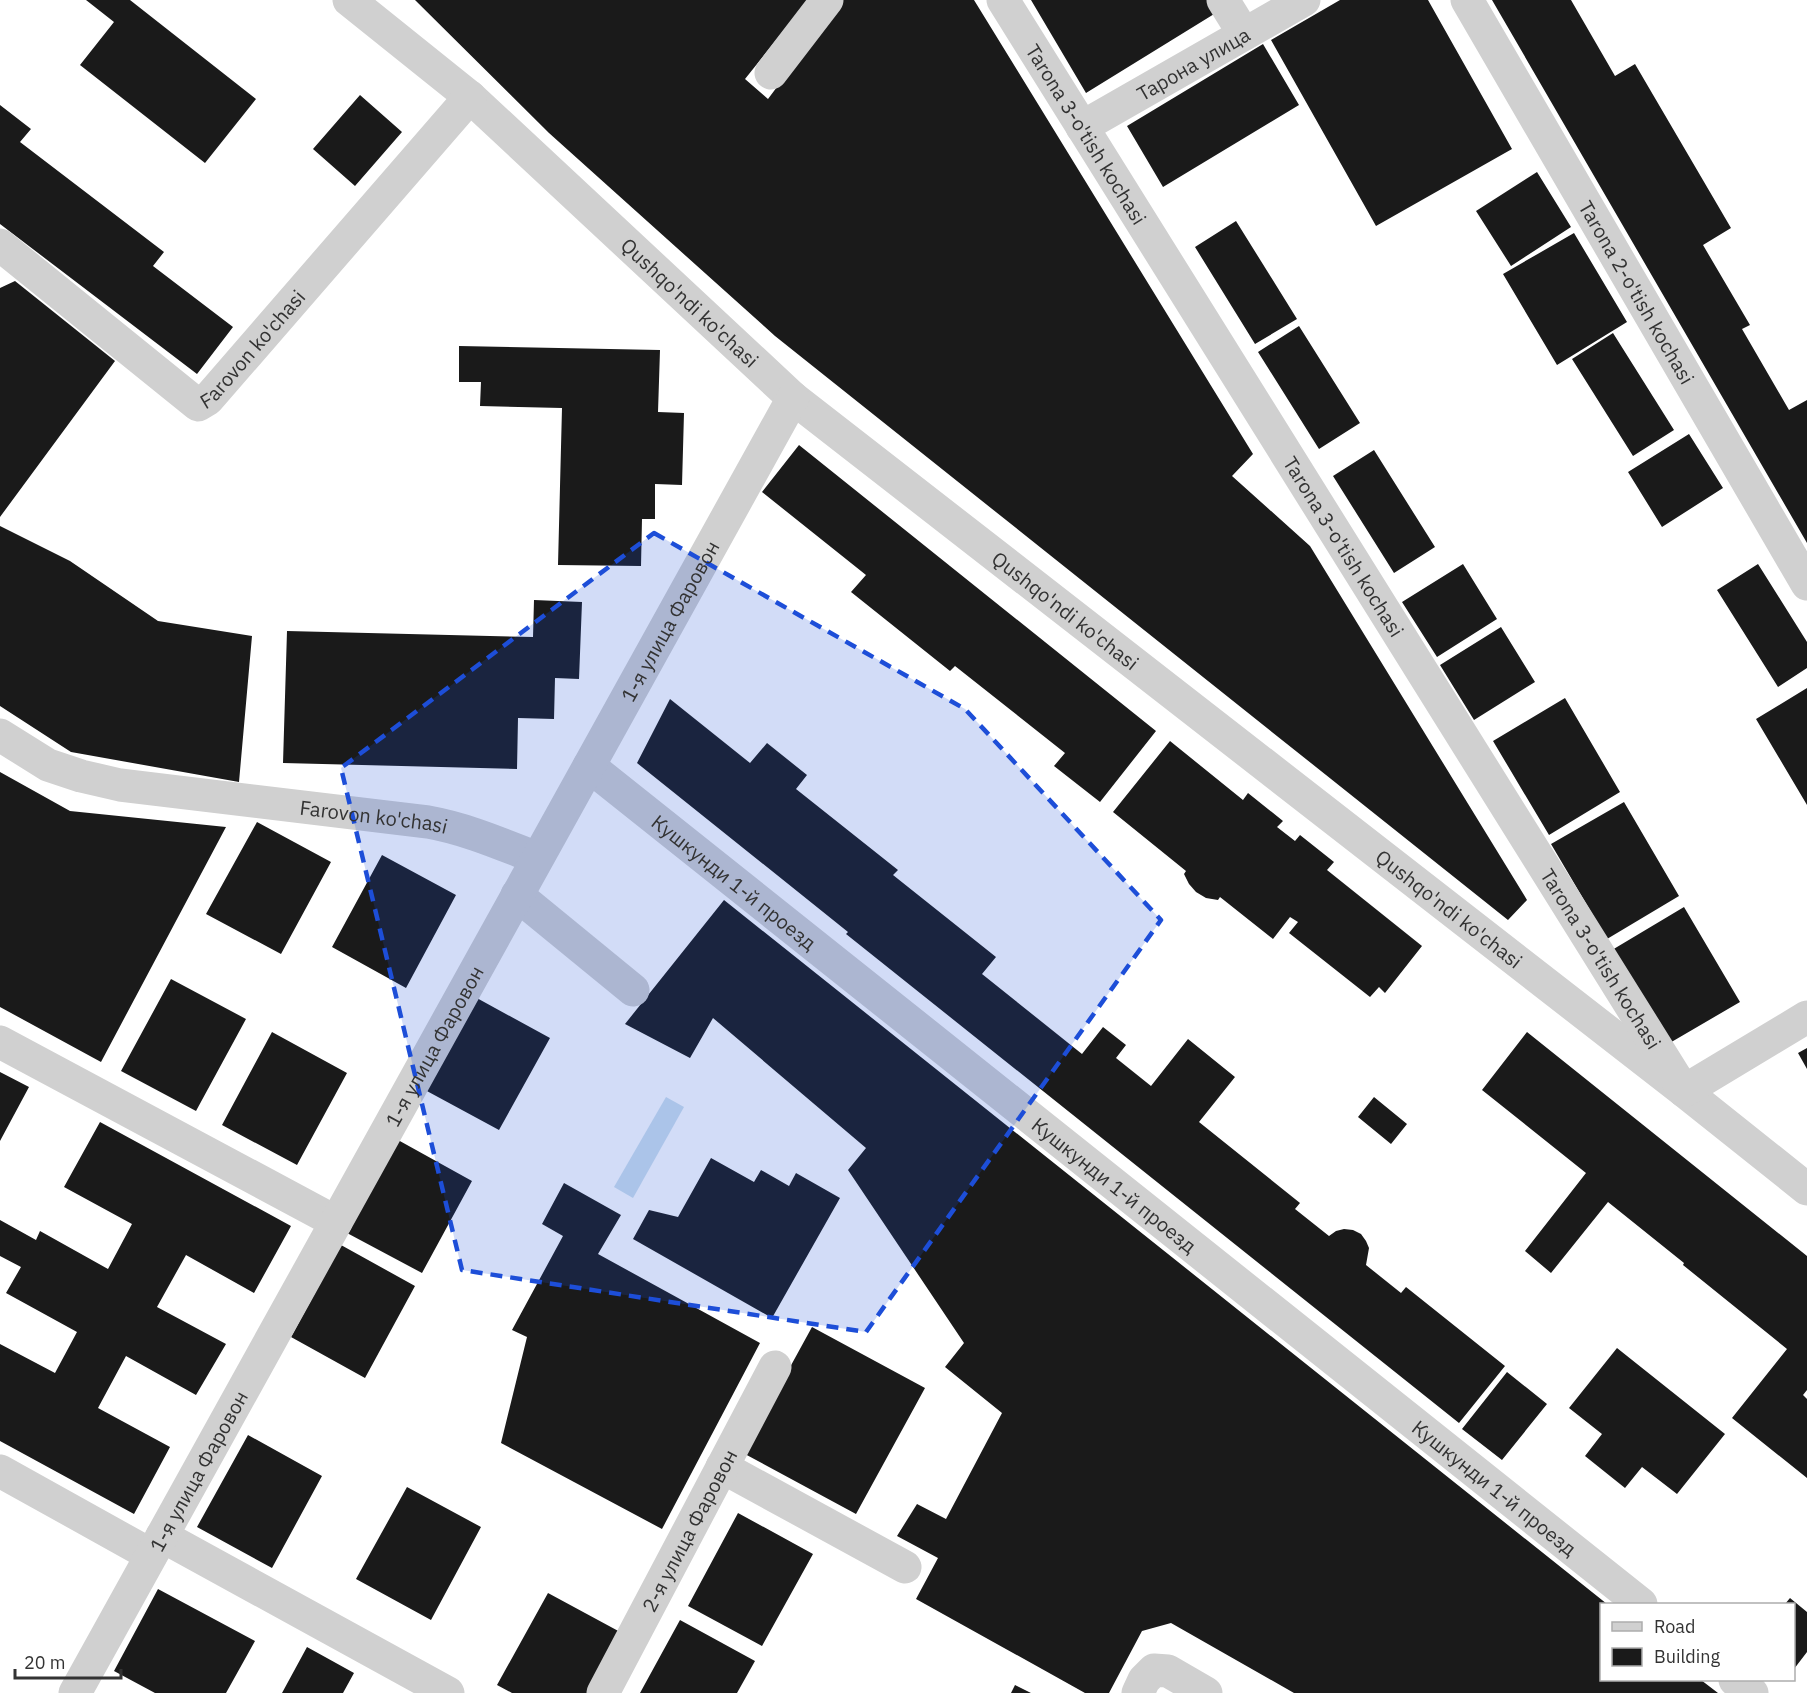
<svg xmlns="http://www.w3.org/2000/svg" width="1807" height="1693" font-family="'IBM Plex Sans',sans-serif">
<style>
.water{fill:#cfe2ee}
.building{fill:#1a1a1a}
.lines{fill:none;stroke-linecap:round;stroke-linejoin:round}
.minor{stroke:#d0d0d0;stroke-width:33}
.marked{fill:#1d4ed8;fill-opacity:0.2;stroke:#1d4ed8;stroke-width:4.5;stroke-dasharray:12 8;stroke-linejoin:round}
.labels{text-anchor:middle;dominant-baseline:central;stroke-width:6;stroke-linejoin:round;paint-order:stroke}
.street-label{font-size:20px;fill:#333;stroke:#fff}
</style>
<rect width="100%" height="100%" fill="#fff"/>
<!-- water -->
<path class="water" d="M666 1097 684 1107 633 1198 614 1187Z"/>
<!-- building -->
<path class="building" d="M86 0H130L256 99 205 163 80 65 114 22Z
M415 0H808L745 79 768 99 842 0H974L1253 454 1232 476 1310 546 1527 900 1508 920 775 336 549 133Z
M1031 0H1213L1219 11 1086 93Z
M1340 0H1428L1512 149 1376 226 1271 40Z
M1492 0H1571L1615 76 1635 64 1731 228 1703 245 1750 325 1742 329 1789 410 1807 400V543Z
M1263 44 1299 105 1163 187 1127 126Z
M360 95 402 132 355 186 313 149Z
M0 105 31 129 20 142 164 252 153 266 233 327 197 374 0 224Z
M1537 172 1571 227 1511 266 1476 211Z
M1236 221 1297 319 1255 344 1195 247Z
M1574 233 1627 322 1557 365 1503 274Z
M15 281 115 361 0 517V288Z
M1299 326 1360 423 1319 449 1258 352Z
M1613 333 1674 430 1633 456 1572 359Z
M459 346 660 350 658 412 684 413 682 485 655 484V519H642L641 566 558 565 562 408 480 406 481 382H459Z
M1689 434 1723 488 1662 527 1628 472Z
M799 445 1156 731 1100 802 1054 766 1065 753 955 666 950 671 851 592 866 575 762 492Z
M1374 450 1435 547 1394 573 1333 476Z
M0 526 70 561 158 621 252 636 239 782 71 752 0 706Z
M1463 564 1497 619 1437 657 1402 602Z
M1758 564 1807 642V668L1778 687 1717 590Z
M534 600 582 602 579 679 555 678 554 719 518 718 517 769 283 763 287 631 533 637Z
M1501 627 1535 682 1474 720 1440 665Z
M1807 688V805L1756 719Z
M1565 698 1620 792 1549 835 1493 741Z
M670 699 750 763 767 743 807 775 796 789 898 870 893 875 996 957 982 974 1082 1054 1103 1027 1126 1045 1116 1058 1151 1086 1188 1039 1235 1077 1199 1122 1300 1203 1295 1209 1329 1236 1336 1231 1344 1229 1353 1230 1361 1234 1366 1241 1369 1248 1366 1265 1401 1293 1406 1287 1505 1366 1459 1423 846 934 848 932 637 763Z
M1170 741 1243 800 1248 793 1283 821 1277 827 1295 841 1300 835 1334 862 1327 870 1422 946 1385 993 1379 987 1370 997 1289 933 1298 922 1290 917 1273 939 1220 897 1218 900 1206 898 1196 892 1189 884 1184 874 1186 871 1113 812Z
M0 772 70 811 226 827 101 1062 0 1007Z
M1624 802 1679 896 1607 939 1551 844Z
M257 822 331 862 281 954 206 914Z
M382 855 456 895 406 988 332 947Z
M724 900 1607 1604H1602V1680H1701L1718 1693H1294L1171 1623 1142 1631 1109 1693H1085L916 1599 938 1558 897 1536 917 1504 946 1519 1002 1413 945 1367 964 1343 848 1170 866 1148 713 1018 690 1058 625 1024Z
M1684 907 1740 1002 1668 1044 1612 950Z
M171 979 246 1019 196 1111 121 1071Z
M475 997 550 1038 499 1130 425 1090Z
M272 1032 347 1073 297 1165 222 1125Z
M1527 1032 1807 1256V1390L1803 1395 1807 1399V1478L1732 1418 1787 1349 1683 1265 1684 1263 1608 1202 1551 1273 1525 1251 1586 1173 1482 1090Z
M1807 1048V1069L1798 1053Z
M0 1072 29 1087 0 1141Z
M1374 1097 1407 1124 1391 1144 1358 1117Z
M100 1122 291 1226 254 1293 186 1255 157 1307 226 1344 196 1395 126 1356 98 1408 170 1447 134 1514 0 1441V1344L55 1373 77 1332 6 1293 21 1267 0 1256V1220L36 1240 40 1231 108 1269 132 1224 64 1187Z
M398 1140 472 1181 422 1273 347 1233Z
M711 1158 754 1182 761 1170 789 1186 796 1173 840 1198 772 1318 633 1239 649 1210 678 1217Z
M564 1183 621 1215 598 1254 760 1343 662 1529 501 1443 527 1337 512 1330 563 1236 542 1224Z
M341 1245 415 1286 365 1378 291 1337Z
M812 1327 925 1388 856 1514 743 1453Z
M1617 1348 1725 1434 1677 1494 1642 1467 1625 1488 1585 1456 1602 1434 1569 1408Z
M1507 1372 1547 1404 1502 1460 1462 1429Z
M248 1435 322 1476 272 1568 197 1527Z
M407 1487 481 1527 431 1620 356 1579Z
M738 1513 813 1554 762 1646 688 1606Z
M158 1589 255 1641 226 1693H155L114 1671Z
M548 1593 622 1633 589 1693H512L497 1685Z
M1790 1598 1807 1612V1652L1794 1669V1605L1785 1604Z
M680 1620 755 1661 737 1693H640Z
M307 1647 354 1673 343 1693H282Z
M1015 1685 1031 1693H1011Z"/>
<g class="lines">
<!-- minor -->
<g class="minor">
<path id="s1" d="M349 0 470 97 793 398 1684 1091 1807 1189"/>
<path id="s2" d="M1003 0 1684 1091 1807 1017"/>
<path d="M1223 0 1244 34"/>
<path id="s3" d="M1467 0 1807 584"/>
<path d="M771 73 827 0"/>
<path id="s4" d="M1082 127 1304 0"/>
<path id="s5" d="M0 245 198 405 208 399 470 97"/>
<path id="s6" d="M0 735 48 765 81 776 120 785 428 822C467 829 501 844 537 858"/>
<path id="s7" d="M589 766 1641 1604"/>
<path d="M517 895 633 990"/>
<path d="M0 1042 336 1222"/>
<path d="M722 1467 905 1567"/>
<path d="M0 1471 151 1555"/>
<path d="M162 1536 448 1693"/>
<path d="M1735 1680 1752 1693"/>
<path id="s8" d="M75 1693 793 398"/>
<path id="s9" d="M603 1693 775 1367"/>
<path d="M1138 1693 1144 1680 1154 1670 1168 1671 1206 1693"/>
</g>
</g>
<!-- marked area -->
<path class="marked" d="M654 533 965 709 1161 920 866 1332 462 1270 341 768Z"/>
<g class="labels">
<!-- street labels -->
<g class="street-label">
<text stroke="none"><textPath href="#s4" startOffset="128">Тарона улица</textPath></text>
<text stroke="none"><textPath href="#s2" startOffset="158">Tarona 3-o'tish kochasi</textPath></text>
<text stroke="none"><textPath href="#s3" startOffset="338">Tarona 2-o'tish kochasi</textPath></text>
<text stroke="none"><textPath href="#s1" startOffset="456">Qushqo'ndi ko'chasi</textPath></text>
<text stroke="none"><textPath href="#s5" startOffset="333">Farovon ko'chasi</textPath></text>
<text stroke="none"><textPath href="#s2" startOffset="644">Tarona 3-o'tish kochasi</textPath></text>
<text stroke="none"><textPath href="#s1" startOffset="942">Qushqo'ndi ko'chasi</textPath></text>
<text stroke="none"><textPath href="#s8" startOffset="1226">1-я улица Фаровон</textPath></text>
<text stroke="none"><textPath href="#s6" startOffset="387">Farovon ko'chasi</textPath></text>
<text stroke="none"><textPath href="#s7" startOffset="186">Кушкунди 1-й проезд</textPath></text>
<text stroke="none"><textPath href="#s1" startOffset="1428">Qushqo'ndi ko'chasi</textPath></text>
<text stroke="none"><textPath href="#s2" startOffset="1130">Tarona 3-o'tish kochasi</textPath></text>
<text stroke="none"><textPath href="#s8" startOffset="740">1-я улица Фаровон</textPath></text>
<text stroke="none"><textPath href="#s7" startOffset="672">Кушкунди 1-й проезд</textPath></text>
<text stroke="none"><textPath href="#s8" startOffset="254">1-я улица Фаровон</textPath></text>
<text stroke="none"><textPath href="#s7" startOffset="1158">Кушкунди 1-й проезд</textPath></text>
<text stroke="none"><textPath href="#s9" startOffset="184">2-я улица Фаровон</textPath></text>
</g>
</g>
<!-- legend -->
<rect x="1600" y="1603" width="195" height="78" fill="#ffffff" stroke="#adadad" stroke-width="1.5"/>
<rect x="1612" y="1622" width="30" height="9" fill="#d0d0d0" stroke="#adadad" stroke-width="1.5"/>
<text x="1654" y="1633" font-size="18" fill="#333333">Road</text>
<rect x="1612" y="1648" width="30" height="18" fill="#1a1a1a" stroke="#adadad" stroke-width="1.5"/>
<text x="1654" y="1663" font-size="18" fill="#333333">Building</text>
<!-- scale -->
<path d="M15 1669v9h106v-9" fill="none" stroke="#333333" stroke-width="3"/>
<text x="24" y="1669" font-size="18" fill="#333333" stroke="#ffffff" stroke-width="4.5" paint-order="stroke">20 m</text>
</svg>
